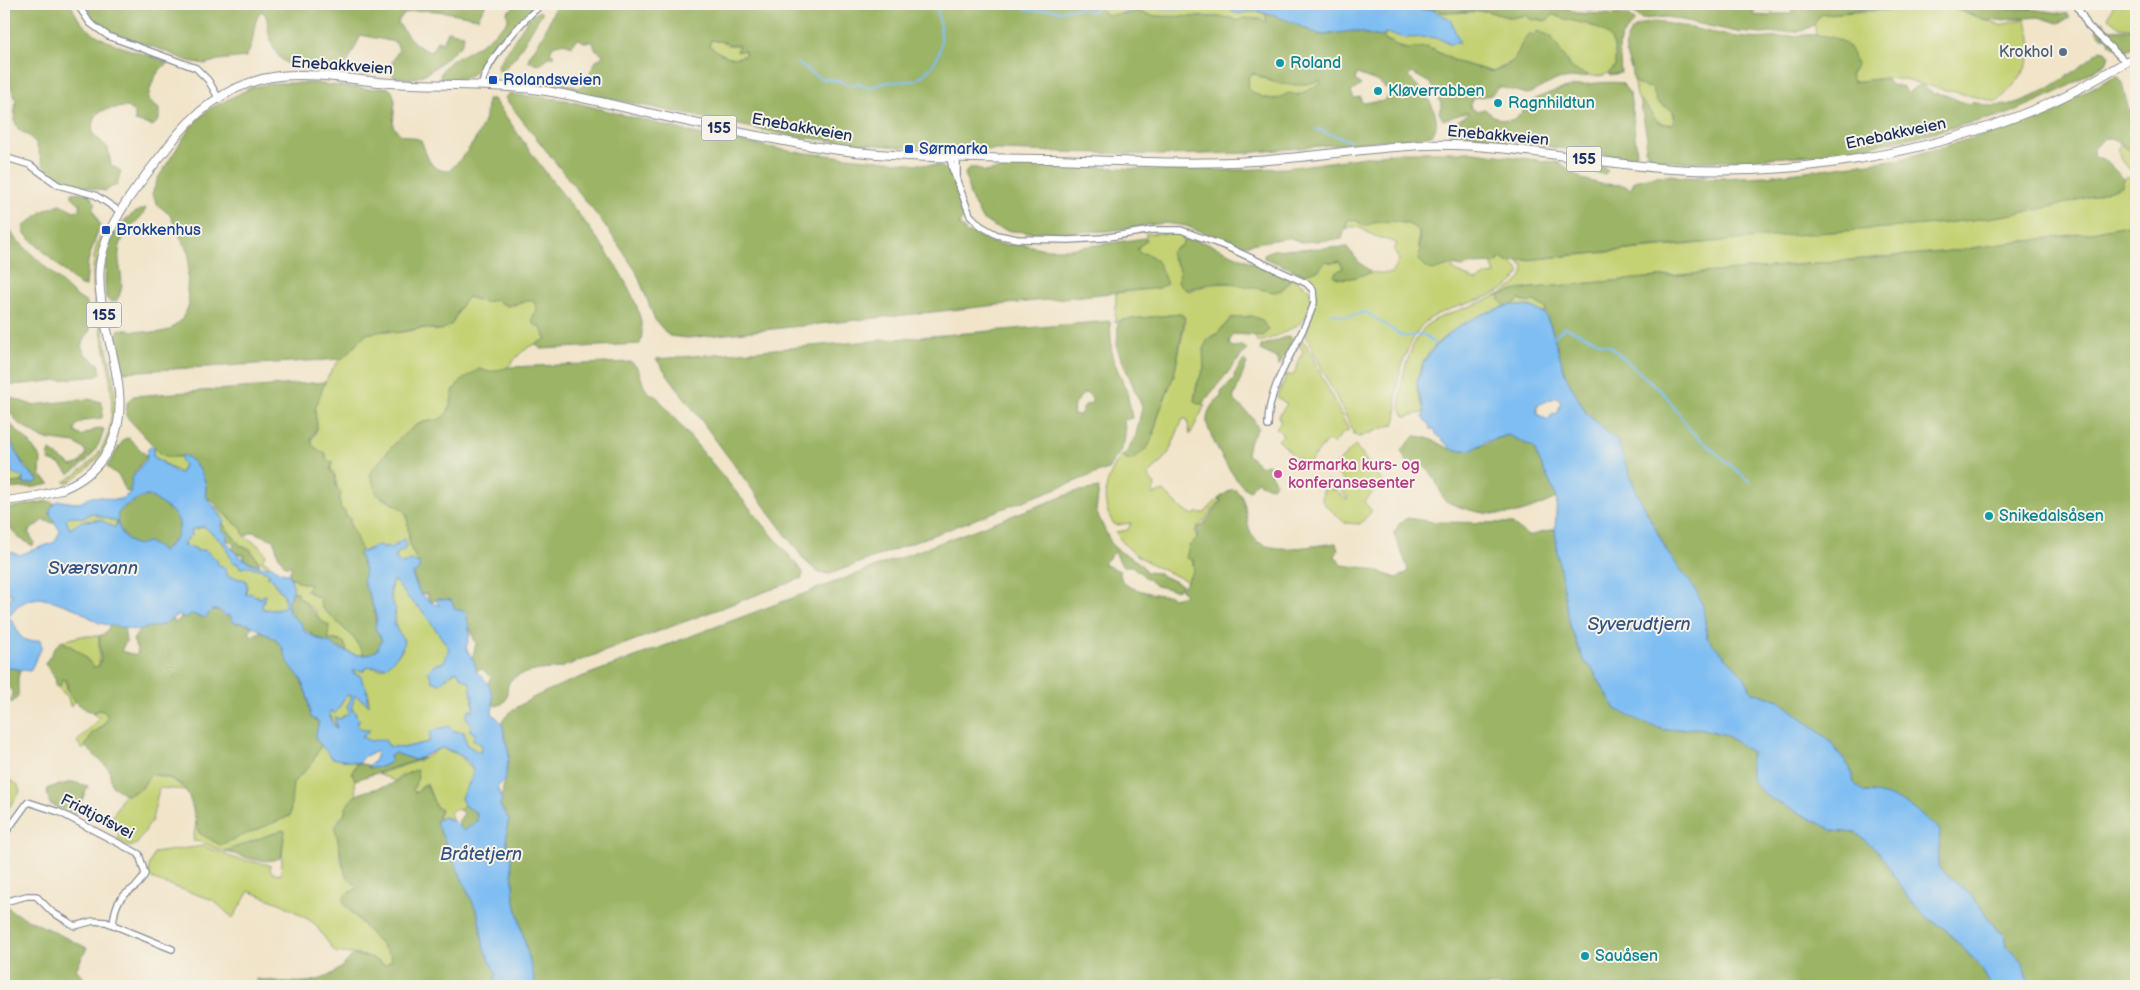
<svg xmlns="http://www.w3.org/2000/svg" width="2140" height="990" font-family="'Balsamiq Sans',sans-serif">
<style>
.green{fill:#c4d273;stroke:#708068}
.forest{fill:#9bb465;stroke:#5b7262;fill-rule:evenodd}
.water{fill:#7fbef3;stroke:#4d76a8;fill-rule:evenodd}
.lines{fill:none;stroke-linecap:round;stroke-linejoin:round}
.stream{stroke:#7fbef3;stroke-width:2}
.minor-casing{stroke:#868a94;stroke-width:8}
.major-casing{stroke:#868a94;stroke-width:10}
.minor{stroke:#fff;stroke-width:5.5}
.major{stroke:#fff;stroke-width:8}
.service-dot{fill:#5c6f8a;stroke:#f7f3e8;stroke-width:2}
.culture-dot{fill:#0f9aa8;stroke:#f7f3e8;stroke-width:2}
.transit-dot{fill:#1a4fb4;stroke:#f7f3e8;stroke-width:2}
.hotel-dot{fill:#d1479c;stroke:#f7f3e8;stroke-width:2}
.labels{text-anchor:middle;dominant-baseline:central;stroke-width:4;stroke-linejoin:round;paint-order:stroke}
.shield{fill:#f7f3e8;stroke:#5d6a87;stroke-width:1}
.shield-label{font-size:15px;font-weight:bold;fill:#1b2f5e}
.service-label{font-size:16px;fill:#4e5e75;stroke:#f7f3e8;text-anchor:end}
.culture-label{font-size:16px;fill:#0d838f;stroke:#f7f3e8;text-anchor:start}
.street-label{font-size:16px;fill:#1b2f5e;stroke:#f7f3e8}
.transit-label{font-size:16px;fill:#164399;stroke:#f7f3e8;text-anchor:start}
.hotel-label{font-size:16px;fill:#b23c85;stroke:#f7f3e8;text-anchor:start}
.water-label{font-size:18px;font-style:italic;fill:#345383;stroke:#f7f3e8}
</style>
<rect width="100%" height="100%" fill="#f7f3e8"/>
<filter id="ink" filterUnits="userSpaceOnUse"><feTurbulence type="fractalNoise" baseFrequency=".02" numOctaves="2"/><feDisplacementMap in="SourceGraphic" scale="10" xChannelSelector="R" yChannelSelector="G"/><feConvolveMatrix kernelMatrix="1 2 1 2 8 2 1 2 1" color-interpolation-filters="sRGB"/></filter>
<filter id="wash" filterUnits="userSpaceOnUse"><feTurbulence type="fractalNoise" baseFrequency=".0096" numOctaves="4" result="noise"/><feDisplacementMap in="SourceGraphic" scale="20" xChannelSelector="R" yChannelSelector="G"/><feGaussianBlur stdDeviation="1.12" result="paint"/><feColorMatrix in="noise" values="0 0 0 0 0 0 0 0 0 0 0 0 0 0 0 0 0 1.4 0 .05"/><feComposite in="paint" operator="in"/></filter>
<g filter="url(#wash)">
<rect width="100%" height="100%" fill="#f1e4c9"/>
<!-- green -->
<path class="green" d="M1102 4H1228L1238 14 1258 11 1266 15 1267 23 1244 18 1237 21 1231 18 1218 17 1177 18 1130 13 1106 15 1100 8Z
M1890 4H1942L2000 25 2025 19C2042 53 2022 80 1997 102L1904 80 1886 78 1853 82 1850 75 1857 63C1840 37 1848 42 1816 35L1814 22 1820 15 1826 14 1889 10 1891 6Z
M1970 4H2023V9L1993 8Z
M2114 4H2136V29L2120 27 2108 18Z
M1436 9 1442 12 1452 13 1486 11 1511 18 1526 15 1529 18 1545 21 1554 15C1582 27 1620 20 1615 66 1610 74 1604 76 1595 76 1570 77 1559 51 1546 34L1533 36 1529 33 1515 60 1493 72 1457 62 1432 49H1406L1386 41 1383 36 1388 33C1402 37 1417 36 1432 37 1442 38 1449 45 1460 43L1448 19 1433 10Z
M711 40 725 42 728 45H739L737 52 744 50 746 54C735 63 717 53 709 45Z
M1254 73C1275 87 1297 87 1320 81L1322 83C1306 94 1263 109 1248 88V77Z
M1634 80 1641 85 1652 88 1663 106 1670 107C1674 112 1675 119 1672 124 1658 127 1645 109 1639 101 1636 95 1635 86 1634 80Z
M2121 144 2136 156V168L2130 170 2120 158 2118 150Z
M2128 177 2136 185V223L2087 233 1942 252 1522 289 1500 295 1506 306C1470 318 1418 342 1417 386 1417 395 1422 404 1425 412L1406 417C1398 413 1400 398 1401 389 1403 370 1412 340 1426 326 1445 308 1525 299 1524 267L1517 261C1619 251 1721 241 1823 232 1923 225 2026 221 2122 186L2124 179Z
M1348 219 1358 221 1360 224 1391 220 1414 226 1419 231 1418 242 1420 252 1446 266 1451 265 1454 270 1476 281 1487 275 1495 274 1491 262 1499 261 1500 257 1506 262H1512L1520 272C1506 304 1443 301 1421 326 1408 343 1398 372 1396 394 1396 404 1399 415 1394 424L1359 437 1355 435 1306 336 1317 295 1310 283 1297 275 1298 272 1304 274 1321 266 1325 261 1342 263 1343 268 1334 276C1345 283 1357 275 1369 273 1375 272 1385 274 1392 273L1399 260 1394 250 1397 243C1389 240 1380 239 1373 235 1364 231 1357 223 1346 229Z
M1146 233 1187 234 1184 243 1171 257 1180 270V285L1189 291C1222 278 1241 283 1274 292L1292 278 1309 289C1322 323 1281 334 1258 343L1254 335H1263L1252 316 1231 318 1217 334 1208 339 1204 368 1197 384 1194 401 1205 405 1190 435 1187 419H1183L1168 454 1148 476 1155 485 1152 495 1164 491 1183 510 1194 515 1196 513H1204L1218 499 1221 500 1195 531 1197 538 1192 559 1194 570 1187 581C1163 569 1129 558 1116 532L1128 530 1131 523 1116 525 1113 523C1098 498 1107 476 1122 455L1126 459 1154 432 1159 413 1174 375 1184 328V316L1180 314 1121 320 1115 323 1116 293 1158 288 1137 248 1146 241Z
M101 236C102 242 99 250 98 258 96 269 97 283 98 296 103 368 150 435 67 483L64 482C78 473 93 463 101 449 127 408 99 337 94 292 92 274 92 251 101 236Z
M468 297 484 302 495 300 514 305 531 300 535 303 537 310 533 316 546 339C542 344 535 343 529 347 510 358 508 381 479 369L453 390C452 402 449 419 435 421 431 422 426 421 423 422 409 428 376 461 370 475L382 498 404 510 407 516 410 547 418 562 402 564 396 560 397 553 405 550 398 542 392 548 376 546 361 552 350 524V520L341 509 339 499 341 496C336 489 338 488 336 481 335 473 327 466 326 454L312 446C311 438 315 436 317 429 318 422 314 416 315 410 318 386 345 346 366 334 377 328 391 333 403 332 415 330 425 326 437 331L457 315 463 301Z
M1520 299 1534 301 1546 308 1545 314 1532 307 1513 305Z
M1301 341 1305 343 1308 348 1348 429 1347 433 1345 431 1333 444 1328 440 1309 463 1308 462 1304 465 1299 460 1300 458H1297L1278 440 1283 435 1276 428 1281 421 1278 417 1287 404 1277 397 1287 374 1293 376 1303 351 1299 345Z
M1355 445 1387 488 1386 491 1379 485 1364 502 1372 511 1360 524 1345 523 1322 502 1323 491 1328 485 1326 480 1333 491 1335 489 1345 499 1348 498 1341 492 1347 484 1332 469Z
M154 448 168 457H181L184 465 180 473 153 456Z
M4 462 14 474 23 477V482L4 484Z
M214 506 242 529 244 536 261 547 266 555 262 559 271 566 267 567 261 561 259 562 250 549 240 545 223 524 224 520Z
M91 513 117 522 115 528 97 520 85 521 70 529 66 520 70 516 84 518Z
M205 527 224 544 240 568 249 566 268 572 270 574 267 576 274 580V584L284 595 285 607 276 610 263 609 262 605 266 595 261 599 258 595 255 597 251 593 246 595 247 583 245 580 227 576 222 567 217 564V561L204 550 197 551 195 548 184 546V542L192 535 191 530Z
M291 577 302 583 310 584 309 593 320 599 322 607 352 636 365 655H356L347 651 344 642 328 638C321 620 316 607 298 597L297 592H293Z
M394 580 411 601 421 609 449 648 444 662 436 664 428 671 433 682 446 679 457 671 461 677 470 683 474 708 468 712 466 718 471 722 470 731 475 732 474 740 482 744 480 753 467 745 464 732 453 731 445 727 431 731 429 742 403 748 389 746 385 740 371 742 362 737 367 733 357 726 359 720 351 706 355 695 369 705 368 691 366 692 359 675 353 672 354 669 364 671 367 667 382 669 402 651 404 639C391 627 398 621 395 610 393 599 389 594 392 583Z
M82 636H99V666L94 667 80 652 62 641Z
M65 678 67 690 75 702 70 706 68 697 57 687 60 686 62 679Z
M348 695 352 697 347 707 349 713 346 716 344 715 340 719 337 718V729L329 712 331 709 335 713C341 708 341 698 348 695Z
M99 710 105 712 108 718 101 728 92 733 86 748 82 749 77 742 99 718 92 713Z
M321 745 333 758 357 763 352 773 355 780 356 795C347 802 348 813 339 819L340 857 346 876 357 887 355 890 349 892 344 904 391 956 392 960 385 965 366 956 335 952 314 923 284 905 249 891 233 918 213 900 154 880C145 871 150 863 154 853L203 846 234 858 270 865 271 872 281 875 284 830 224 852 201 842 193 841 196 822 199 833 291 813 290 798 293 783 312 763Z
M441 748 460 755 473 770 471 779 461 798 464 805 459 810 454 809 450 813 453 821 445 817 438 819 441 809 436 807 427 784 423 785 418 792H414L412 788 418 777 402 775 395 781 378 774 423 759Z
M4 769 10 780 18 785 20 792 4 815Z
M151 774 173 780 188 790 159 788 152 820 137 844 130 847 117 840 120 835 109 824 124 794 127 795 141 789Z"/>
<!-- forest -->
<path class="forest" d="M4 4H71C85 45 135 48 168 63 155 72 151 83 148 99L159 109V120L153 126 135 121V113L127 107C107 109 89 108 93 134L108 148 111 165 121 171 117 184 105 191 67 183 53 175 43 165 36 143 28 135 19 130 14 120 16 100 4 72Z
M82 4H486L478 18C459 15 403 0 398 23 407 35 416 48 431 52L437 41 443 43 448 31 464 35C463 47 454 51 445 59 430 72 414 85 393 76L392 63 399 49 395 42 361 35 343 72C305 70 275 75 268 28 267 21 268 15 261 11 250 26 257 40 246 57L218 60 205 64 188 61 162 50 115 34 97 22Z
M518 4H536L477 70 464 79H440C440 62 461 57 473 49 484 43 495 33 504 25L508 20 507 12Z
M557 4H1102L1100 8 1106 15 1127 14 1135 11 1153 16 1218 17 1231 18 1237 21 1244 18 1261 19 1266 23V15C1283 13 1298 26 1313 33 1326 39 1339 31 1352 31 1362 32 1374 38 1383 36L1386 41 1392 42 1398 47 1407 49 1427 47 1457 62 1493 72C1524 60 1513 52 1529 33L1533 36 1537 31 1551 36 1571 68 1589 76 1556 80 1528 94 1499 87 1491 95 1474 98 1470 107 1476 111 1485 109C1490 115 1502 122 1511 120 1521 118 1525 105 1534 100 1554 88 1598 80 1622 83L1630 94 1637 153 1633 158 1486 138 1473 135 1456 140 1450 135 1448 126 1466 116 1468 112 1443 120 1439 112 1442 106 1439 99 1444 93 1436 91 1430 83 1412 73 1408 77C1422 88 1445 115 1433 134L1428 136 1247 153 1163 155 899 147 797 137 543 85 546 81 566 83 579 88 583 86 596 61 603 56V54L595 49 593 42H584L579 39 575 40 572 46 563 43 553 46 550 52 555 56 549 57 540 64 529 62V57L542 37ZM711 40 725 42 728 45H739L737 52 744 50 746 54C735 63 717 53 709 45ZM1253 73C1278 86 1292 88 1320 81L1322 83 1303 93 1298 95 1289 93 1276 99 1264 98 1249 90 1248 77ZM1357 74 1379 82 1389 91C1387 101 1383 102 1374 102 1368 101 1367 104 1361 102V97L1354 98 1351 92 1361 85 1355 80Z
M1402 4H1558L1577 13 1627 15 1635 21 1621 37 1619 46 1621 73 1609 75 1608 74 1615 66C1620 20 1582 27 1554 15L1545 21 1539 19 1532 20 1526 15 1511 18 1486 11 1442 12 1436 9 1422 10Z
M1568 4H1781L1773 10 1755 9 1753 15 1770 16 1772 14H1792V9L1784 4H1881L1891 6 1889 10H1862L1820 15 1814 25 1802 31 1762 34 1737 32 1667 17 1642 19 1624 8 1589 9Z
M1942 4H1970L1993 8 2031 9 2067 14 2070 18 2058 23 2039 17 1988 21Z
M539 11 542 13 516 56 501 72 497 69 498 65 528 19Z
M2103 21 2109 30 2136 29V45L2124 51 2110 44 2108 37H2102L2097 32 2099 22Z
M1653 22C1685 24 1716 36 1748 38 1779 41 1810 28 1840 40 1851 45 1852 55 1857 64L1850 75 1853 82 1886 78 1891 85 1903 87 1907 94 1915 87 1922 85 1933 94C1946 91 1957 103 1970 104L1973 101C2012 121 2071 76 2100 50L2105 51 2109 56 2106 63 2062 90 2008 114 1909 138 1831 154 1724 161 1677 162 1657 159 1649 155 1645 150 1647 138 1640 100C1652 108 1653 128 1672 124 1680 109 1666 108 1657 102L1652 88C1646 87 1637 86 1634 80 1632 77 1632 72 1631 68 1620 45 1625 25 1653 22Z
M2117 75 2121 80 2129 111 2136 110V156C2126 148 2118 138 2104 138L2093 150 2094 157 2104 159 2124 179 2122 186C2025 222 1920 225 1819 233 1715 241 1610 251 1506 262L1500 257 1497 263 1472 264 1462 267 1451 265 1436 270 1428 269 1418 259 1420 252 1419 231C1405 217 1379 221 1363 226L1358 221 1348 219 1342 239 1301 242 1290 238 1281 239 1237 246 1186 226 1164 223 1107 231 1040 233 1011 231 995 227 982 219 970 196 965 173 969 168H977L985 172 1027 164 1163 170H1233L1286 168 1401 152H1474L1560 163 1582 179 1601 184 1623 185 1631 189 1634 181 1656 176 1671 175 1682 177 1720 178 1766 176 1901 159 2007 128 2052 109Z
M277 83H313L370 89 387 87 392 91 395 100 393 126 400 134 421 140C428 157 428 170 449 171 469 151 488 128 487 99H493C511 122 526 147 544 170 570 206 656 299 640 344L541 349 535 344 546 339 542 328 533 324 532 319 537 310 535 303 531 300 507 306 495 300 484 302 468 297 460 307 452 324 442 330 420 328 396 333 389 330 367 334 342 359 122 372 115 339 119 329 156 333 170 330 182 319 189 305 187 290 189 255 170 215 158 205 152 194 158 178 191 126 209 109 252 87Z
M508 94 565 100 694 133 795 152 941 166 952 175 964 216 959 224 967 233H971L991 242 1005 245 1017 243 1045 249H1069L1145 238 1146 241 1137 248 1140 253C1158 253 1161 270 1167 284L1158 288 688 338 669 336 655 320 636 271 607 228 508 102 505 98Z
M1577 164 1603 167 1608 171 1605 174 1592 173 1579 169Z
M78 192 89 194 95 203 93 209 100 225 88 261 86 286H80L25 234 23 227 43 211 60 204 74 211 79 210 80 204 72 197V193Z
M146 208C139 225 123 226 119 251 117 268 128 285 116 301L111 302 106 298C103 262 106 221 146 208Z
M4 220 15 238 76 296 87 303 90 330 81 346 85 354 99 364 101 373 98 376 4 386Z
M2136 223V986H2028L2023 963 2007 946 2005 935 1997 930 1973 897 1938 867 1874 792H1863L1854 783 1850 768 1828 739 1779 700 1752 692 1744 676 1707 638 1703 606 1696 591 1668 553 1637 493 1617 441 1586 413 1565 374 1551 327 1545 314 1546 308 1534 301 1527 303 1520 299 1513 305 1506 306 1500 301 1499 295 1522 289 1942 252 2087 233Z
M1186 237 1211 245 1291 279 1282 290 1274 292 1231 283H1210L1186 290 1178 283 1180 270 1170 253 1175 248 1181 246Z
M1347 247 1358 261 1371 272C1360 276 1345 282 1334 276L1335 273 1343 268 1339 261 1333 263 1325 261 1319 270 1304 274 1264 258V254L1273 250Z
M1180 314 1185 318 1174 375 1159 413 1154 432 1149 446 1133 460 1126 459 1124 456 1136 435 1142 407 1117 348 1118 323 1121 320Z
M1252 316 1262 320 1268 330 1263 336 1233 334 1229 343 1232 347 1242 346 1247 349 1202 404H1198L1194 401 1197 384 1204 368 1203 349 1208 339 1217 334 1231 318Z
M1110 321 1112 357 1127 392 1132 418 1124 420C1127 446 1123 447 1108 469L830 574 819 573 805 561 656 359ZM1087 393 1093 399 1090 404 1085 405 1080 415 1073 414 1074 404 1083 394Z
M1289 336 1293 339 1279 366 1277 358 1260 350 1261 346Z
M1244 360 1247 363 1233 399 1253 418 1258 428 1249 443 1247 454 1260 466 1267 464 1272 466 1271 475 1276 482 1272 487 1260 484 1257 480 1250 491C1237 488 1209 437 1207 423 1206 413 1212 402 1221 397V392L1235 379 1234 375Z
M631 362C646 371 637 391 656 396L803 572 802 578 560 668C548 669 518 671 510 681 504 689 512 703 496 706L493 704 488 685 491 677 482 669 475 671 472 659 476 644 463 611 455 609 451 600 438 599 431 602 428 598V594H420L414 576 412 575 420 565 410 547 407 516 404 510 377 494 370 474 373 468C387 454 403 430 421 423 430 419 439 423 446 414 451 408 451 399 453 392 456 382 470 375 479 369L489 372 510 367Z
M325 382 315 409 317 427 311 439 312 444 319 451 325 452 327 460 333 462 330 470 335 475 336 487 341 493 339 499 341 509 345 511 346 516 350 518V524L361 548 359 554 365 571 363 580 375 613 376 630 382 640C381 649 374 654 365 655L352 636 321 607 320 599 306 590 310 584 298 582 296 579 291 577 289 574 292 566H285L278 555 274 540 253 532 244 536 242 529 205 495C210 482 196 465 186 456L168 457 161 454 126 416 127 403 133 396Z
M4 395 32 405 88 399 101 402 103 407 102 418C92 419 82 419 75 427V432L81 436 99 428 104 429C100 448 86 465 69 474L61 465 49 460 48 456 50 451 72 466 80 463 86 454 85 450 75 443 44 439 18 423 4 403Z
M4 418 29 442 41 459 40 475 50 484 35 487 4 489V484L23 482 24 484 36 483 37 478C22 467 4 435 4 418Z
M1508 435 1533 447 1557 498C1544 503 1531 510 1517 513 1494 517 1464 511 1444 500 1435 479 1432 464 1406 461L1401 450 1415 436C1433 437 1436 444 1451 449 1467 455 1492 440 1508 435Z
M129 438 147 456 135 472 130 493 126 491 119 476 107 467 124 439Z
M1099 488 1096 511C1098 515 1111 544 1113 546 1124 557 1140 558 1146 572L1157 573 1184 586 1194 570 1193 560 1186 558 1189 546 1197 538V527L1202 526 1220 503 1221 500 1218 499 1232 489C1253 494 1239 534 1262 544 1280 553 1316 545 1336 543L1338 550 1335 556 1342 565 1367 568 1397 578 1408 572C1406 558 1397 547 1394 533L1399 524 1407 518 1434 522 1511 523 1528 536 1555 529 1570 626 1584 661 1592 668 1615 709 1664 730 1699 728 1726 735 1751 752V779L1834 831 1856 833 1879 852 1909 899 1925 916 1946 930 1980 966 1991 986H536L514 899 511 856C504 847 506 829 509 819L500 806 509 755 502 723C509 700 596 672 619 663L1075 492ZM1115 552 1122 566H1132L1156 586 1175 590 1181 588 1185 595 1173 598 1170 595C1161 597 1129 589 1124 583 1121 581 1120 574 1120 571L1103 564Z
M146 496C153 496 157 501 163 505 186 519 183 535 163 551L148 542 138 546C127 542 111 525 119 512 124 505 138 499 146 496Z
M48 501 54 503 50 514 56 524 43 520 28 532 34 542 33 546 19 538 9 526 4 524V509Z
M223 524 240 545 250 549 260 565 244 560V555L236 553 233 549 234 544 226 539 227 536 221 529Z
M293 592H297L298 597C310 604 317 621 329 625L328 638 344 643 347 651C324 640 291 631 287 600Z
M212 610H219L224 615H230L235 623H246L252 627 249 632 252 636 261 631 275 639 282 647 287 660 297 670 307 695 311 717 319 722 315 738 321 745 312 763 293 783 290 816 220 845 199 833C189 800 193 778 151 774L141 789 127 795 112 786 109 769 85 746 92 733 101 728 108 718 105 712 99 710 92 713C78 705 67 697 67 680L62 679 60 687 55 686 56 679 45 664 56 646 62 641 80 652 94 667 99 666 101 660 99 636 106 633 110 625 124 627 126 641 121 651 135 655 138 652 133 640 140 629 163 625 172 618 176 623 183 615 186 618 191 614 202 617Z
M10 668 20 670 18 678V697L12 703 10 700 13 696 11 689 4 685V670Z
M395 753 414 760 424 758 355 780 352 773 357 763 367 765 369 768 383 766 390 762V756Z
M417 770 418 777 413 790 416 793 426 784 436 807 441 809 436 822 478 914 484 949 496 974 494 986H256V979C299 983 324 990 353 955L370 957 385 965 392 960 391 956 343 902 345 895 355 890 357 887 346 876 335 828C336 821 344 819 345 812 351 789 370 792 389 785 399 781 405 772 417 770Z
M72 782 88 786 76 814 50 804 47 793 48 788Z
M464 805 476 812 478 819 470 829 464 831 460 828 458 822 464 813 459 810Z
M282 830 285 831 281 857C267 866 240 856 225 851Z
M4 899 11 911 87 948 76 969 91 986H4Z"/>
<!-- water -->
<path class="water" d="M1228 4H1402L1422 10 1431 9 1450 19 1460 43 1447 44V41L1430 37 1406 38 1385 33 1381 37 1354 31 1321 35 1274 15C1266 15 1261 11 1254 11 1247 11 1242 14 1234 13Z
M1513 305 1532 307 1545 314 1551 327 1565 374 1586 413 1617 441 1637 493 1668 553 1696 590 1703 606 1707 638 1744 676 1752 692 1779 700 1828 739 1850 768 1854 783 1863 792C1897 793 1915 809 1940 830L1938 867 1973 897 1997 930 2005 935 2007 946 2023 963 2028 986H1991L1980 966 1946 930 1925 916 1909 899 1879 852 1856 833 1834 831 1766 796 1751 779V752L1726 735 1699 728 1664 730 1642 722 1615 709 1592 668 1584 662 1570 626 1557 552 1555 529 1557 498 1533 447 1508 435 1485 442 1472 450H1453L1436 434 1435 429H1430L1429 424 1423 418C1427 405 1414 392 1418 377 1430 338 1473 313 1513 305ZM1557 397 1561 403 1557 414 1553 413 1548 420 1537 414V405Z
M4 429 24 467 38 480 36 483 24 484 23 477 14 474 4 463Z
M151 446 154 448 153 456 177 473H180L184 466 181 460 182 455C196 459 210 482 205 495L224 520 221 529 228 535 226 540C233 554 255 571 272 566L278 571 289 574 294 588 290 598 287 600 289 614 301 623 305 632 324 642H330L336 648 356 655H368L377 650 382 640 375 628 377 617 363 580 365 571 359 554 379 545 385 548 386 546 392 548 403 539 406 541V548L400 550 395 558 402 564 412 560 420 564 418 571 412 575 420 594 436 605H439L436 600 438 599 451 600 455 609 466 612 470 634 466 648 474 661 477 673C491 681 495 697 492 713L502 723 509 755 505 780 497 787 502 799 500 806 509 819C506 828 505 848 511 856L514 899 536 986H494L496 974 484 949 478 914 436 822 443 817 453 821 464 831 477 821V813L464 805 461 798C464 790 470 784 472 777 477 761 453 750 441 748L415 760 395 753 390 756 391 760C386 767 374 770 367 766L374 762 378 751 365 756 359 763 332 758 315 738 319 722 311 717 307 695 301 679 288 662 282 647 275 639 249 624 233 622 230 615 225 616 219 610H212L205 618 191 614 186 618 177 615 163 625 135 630 99 623 76 609 54 601 39 598 28 600 17 606 8 617C18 622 14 637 28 641 32 642 36 640 40 640L42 647 30 671 10 668 4 670V610L7 600 13 595 4 592V549L19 555 55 542 60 531 50 514 51 508 57 501C63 500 70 503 77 503 83 503 86 498 92 497 107 494 114 507 130 493L132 478 146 460 148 449ZM146 496C153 496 157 501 163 505 186 519 183 535 163 551L148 542C142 543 141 546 135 544 125 542 113 523 119 512 124 505 138 499 146 496ZM91 513 117 522 115 528 101 520 82 521 70 529 66 520 70 516 84 518ZM204 526 224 544 233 563H237L241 568 249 566 268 572 270 574 267 575 274 580V583L284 595 285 607 276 610 263 609 262 605 266 595 262 596 261 599 251 593 246 595 247 584 245 580 228 576 224 567 217 564 218 561 205 550 197 551 195 548 184 546V542L192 535 191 530ZM394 580 411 601 421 609 449 648 444 662 434 665 428 671 433 682 440 684 450 674 457 671 461 677 470 683 474 708 472 711 469 710 466 718 471 722 470 731 475 733 473 740 482 745 480 753 467 745 464 732 453 731 449 726 431 731 429 742 403 748 389 746 384 739 371 741 362 737 370 730H364L357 726 359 719 355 715 356 712 351 710 355 695 369 705 367 698 369 693 366 692 367 688 363 684 361 676 353 673V670L363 671 367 667H386C425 631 385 641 396 609 389 601 388 588 394 580ZM348 695 352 696 347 707 349 713 340 719 335 717 337 729 332 723 329 712 331 710 334 714C341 708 341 699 348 695Z"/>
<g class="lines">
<!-- stream -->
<path class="stream" d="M963 4H969
M990 4 992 7 1001 4 1035 11 1049 9 1059 11 1080 8 1091 12 1103 5 1120 6 1127 12 1132 10 1136 4
M1144 4 1168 10 1180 8 1186 10 1192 6 1200 8 1204 4
M797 63 819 78 841 81 850 86 857 83 868 88 888 82 915 81C949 58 942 38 936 4
M1316 129 1350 141
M1331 313 1346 317 1366 312 1404 337 1422 334 1436 344
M1554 337 1565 327 1611 347 1665 395 1691 431 1749 481"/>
</g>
</g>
<g filter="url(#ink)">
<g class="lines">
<defs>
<path id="minor" d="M77 4 90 23 108 36 196 68 208 80 218 97
M2076 4 2088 26 2126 62
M482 85C486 60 523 20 542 4
M4 157 30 165 58 185 95 195 121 212
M950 157 952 168 970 215 981 226 997 235 1017 239 1069 240 1102 238 1152 230H1181L1227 247 1306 283 1313 290 1314 303C1301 344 1267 383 1268 426
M957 177V157
M4 835 28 802 59 812 139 854 145 874C134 897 116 886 113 925
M4 902 27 896H36L52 912 75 926 93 921 106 922 172 949"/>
<path id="major" d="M4 501C41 497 79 491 103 458 145 401 93 328 100 265 106 220 141 182 167 148 195 110 231 82 279 76 316 72 353 80 390 83 439 86 489 83 539 90 575 95 612 105 648 113 708 126 770 140 831 149 904 159 980 158 1054 159 1120 161 1186 165 1253 161 1310 158 1368 147 1426 145 1509 143 1590 163 1673 169 1791 177 1929 154 2038 108 2072 94 2104 75 2136 56"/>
</defs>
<!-- minor casing -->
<use href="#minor" class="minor-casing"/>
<!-- major casing -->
<use href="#major" class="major-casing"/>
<!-- minor -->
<use href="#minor" class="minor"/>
<!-- major -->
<use href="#major" class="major"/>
</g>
</g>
<!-- markers -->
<circle class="service-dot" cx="2063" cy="52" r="5"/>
<g class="culture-dot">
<circle cx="1280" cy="63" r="5"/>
<circle cx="1378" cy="91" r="5"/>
<circle cx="1498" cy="103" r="5"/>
<circle cx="1989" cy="516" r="5"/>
<circle cx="1585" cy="956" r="5"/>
</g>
<g class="transit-dot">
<rect x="488" y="75" width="10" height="10" rx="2.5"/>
<rect x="904" y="144" width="10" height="10" rx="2.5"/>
<rect x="101" y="225" width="10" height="10" rx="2.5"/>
</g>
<circle class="hotel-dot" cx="1278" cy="474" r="5"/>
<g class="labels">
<!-- shield labels -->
<g class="shield">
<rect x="701.5" y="115.5" width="35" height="25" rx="4"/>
<rect x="1566.5" y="146.5" width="35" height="25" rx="4"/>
<rect x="86.5" y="302.5" width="35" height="25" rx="4"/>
</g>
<g class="shield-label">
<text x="719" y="128">155</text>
<text x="1584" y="159">155</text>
<text x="104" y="315">155</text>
</g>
<!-- service labels -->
<g class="service-label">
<text x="2053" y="52">Krokhol</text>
</g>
<!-- culture labels -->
<g class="culture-label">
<text x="1290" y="63">Roland</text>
<text x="1388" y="91">Kløverrabben</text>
<text x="1508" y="103">Ragnhildtun</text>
<text x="1999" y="516">Snikedalsåsen</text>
<text x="1595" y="956">Sauåsen</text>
</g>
<!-- street labels -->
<g class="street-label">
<text transform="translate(342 66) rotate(4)">Enebakkveien</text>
<text transform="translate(802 128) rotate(10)">Enebakkveien</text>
<text transform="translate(1896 134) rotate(-12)">Enebakkveien</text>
<text transform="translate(1498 136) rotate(5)">Enebakkveien</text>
<text transform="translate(97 817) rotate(27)">Fridtjofsvei</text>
</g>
<!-- transit labels -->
<g class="transit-label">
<text x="503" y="80">Rolandsveien</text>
<text x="919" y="149">Sørmarka</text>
<text x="116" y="230">Brokkenhus</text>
</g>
<!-- hotel labels -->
<g class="hotel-label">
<text x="1288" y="465">Sørmarka kurs- og<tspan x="1288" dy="18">konferansesenter</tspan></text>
</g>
<!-- water labels -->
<g class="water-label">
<text x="93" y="568">Sværsvann</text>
<text x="1639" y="624">Syverudtjern</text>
<text x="481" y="854">Bråtetjern</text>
</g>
</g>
<!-- margin -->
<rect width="2140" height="990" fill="none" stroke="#f7f3e8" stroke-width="20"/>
</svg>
